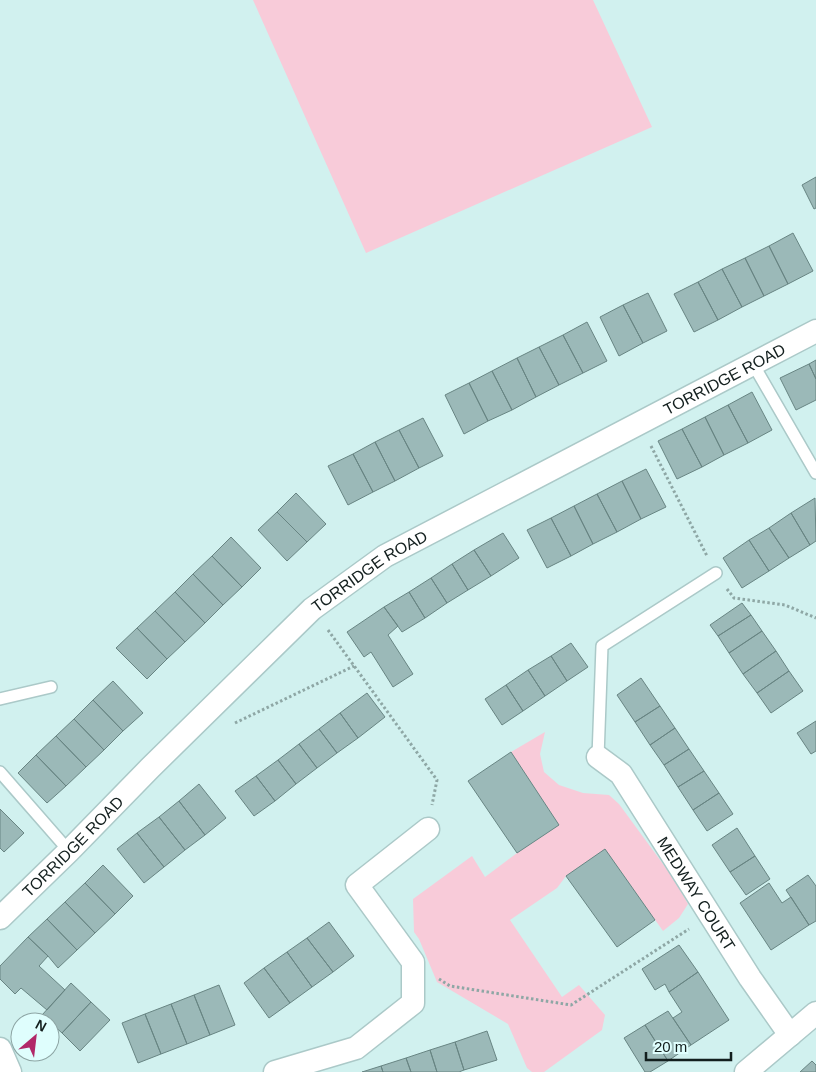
<svg xmlns="http://www.w3.org/2000/svg" width="816" height="1072" font-family="Helvetica,sans-serif">
<style>
.green{fill:#f8cbd9}
.building{fill:#9bb9b8;stroke:#688583}
.lines{fill:none;stroke-linecap:round;stroke-linejoin:round}
.service-casing{stroke:#abc9c8;stroke-width:14}
.minor-casing{stroke:#abc9c8;stroke-width:25}
.path{stroke:#8ea7a5;stroke-width:3;stroke-dasharray:2.5 2.5;stroke-linecap:butt}
.service{stroke:#fff;stroke-width:11}
.minor{stroke:#fff;stroke-width:22}
.labels{text-anchor:middle;dominant-baseline:central;stroke-width:4;stroke-linejoin:round;paint-order:stroke}
.street-label{font-size:16px;fill:#131f1e;stroke:#dffefd}
</style>
<rect width="100%" height="100%" fill="#d1f1ef"/>
<!-- green -->
<path class="green" d="M253 0H593L652 127 366 253Z
M545 732 540 754 544 772 559 785 583 793 609 795 619 804 674 879 688 904 679 918 663 931 605 849 566 876 557 888 510 920 562 997 579 985 605 1015 602 1030 544 1072H532L527 1068 508 1024 437 982 419 939 414 932 413 899 472 856 485 877 517 853 559 825 511 752Z"/>
<!-- building -->
<path class="building" d="M816 177V208L814 209 802 185Z
M793 233 813 271 788 284 769 246Z
M769 246 788 284 764 296 745 258Z
M745 258 764 296 742 307 722 269Z
M722 269 742 307 718 320 698 282Z
M698 282 718 320 694 332 674 294Z
M648 293 667 331 643 343 623 305Z
M623 305 643 343 619 356 600 317Z
M587 322 607 361 583 373 563 335Z
M563 335 583 373 559 385 539 347Z
M539 347 559 385 536 397 517 358Z
M517 358 536 397 512 410 492 371Z
M816 360V379L809 364Z
M809 364 816 379V400L796 410 780 378Z
M492 371 512 410 488 421 469 383Z
M469 383 488 421 464 434 445 395Z
M752 392 772 430 748 443 728 405Z
M728 405 748 443 724 455 705 417Z
M705 417 724 455 702 467 682 429Z
M423 418 443 456 419 468 399 430Z
M682 429 702 467 677 479 658 441Z
M399 430 419 468 395 481 375 442Z
M375 442 395 481 373 492 353 454Z
M353 454 373 492 348 505 328 466Z
M646 469 666 507 641 519 622 481Z
M622 481 641 519 617 532 597 494Z
M296 493 326 524 307 542 277 512Z
M597 494 617 532 593 544 574 506Z
M815 498 816 541 810 545 791 513Z
M574 506 593 544 571 556 551 518Z
M277 512 307 542 287 561 258 530Z
M791 513 810 545 789 558 769 528Z
M551 518 571 556 547 568 527 530Z
M769 528 789 558 769 571 749 540Z
M503 533 519 558 491 576 474 550Z
M231 537 261 568 242 587 212 556Z
M749 540 769 571 742 588 723 558Z
M474 550 491 576 468 590 452 564Z
M212 556 242 587 223 605 193 574Z
M452 564 468 590 447 603 431 578Z
M193 574 223 605 205 623 175 592Z
M431 578 447 603 425 618 409 592Z
M175 592 205 623 185 642 155 611Z
M409 592 425 618 402 632 384 607Z
M742 603 751 615 718 636 710 625Z
M384 607 398 626 388 635 413 674 393 687 371 652 364 657 347 632Z
M155 611 185 642 167 659 137 628Z
M751 615 762 631 729 653 718 636Z
M137 628 167 659 147 679 116 648Z
M762 631 776 651 743 674 729 653Z
M571 643 588 667 567 681 551 656Z
M776 651 789 671 757 693 743 674Z
M551 656 567 681 545 696 528 670Z
M528 670 545 696 523 711 506 685Z
M789 671 803 691 771 713 757 693Z
M641 678 660 706 635 722 617 695Z
M113 681 143 713 123 731 93 700Z
M506 685 523 711 502 725 485 699Z
M367 693 385 717 358 738 340 713Z
M93 700 123 731 104 750 74 719Z
M660 706 675 728 650 745 635 722Z
M340 713 358 738 337 753 319 729Z
M74 719 104 750 86 767 56 736Z
M816 721V751L811 754 797 733Z
M675 728 689 749 664 765 650 745Z
M319 729 337 753 317 768 299 744Z
M56 736 86 767 66 786 36 755Z
M299 744 317 768 296 784 278 760Z
M689 749 704 771 678 787 664 765Z
M511 752 559 825 517 853 468 781Z
M36 755 66 786 47 803 18 773Z
M278 760 296 784 275 801 256 776Z
M704 771 719 793 693 810 678 787Z
M256 776 275 801 254 816 235 791Z
M199 784 226 818 205 835 179 801Z
M719 793 733 814 707 831 693 810Z
M179 801 205 835 185 850 159 817Z
M0 809 24 833 4 852 0 848Z
M159 817 185 850 164 867 137 833Z
M737 828 755 856 730 872 712 845Z
M137 833 164 867 144 883 117 849Z
M605 849 655 920 617 947 566 876Z
M755 856 770 879 746 895 730 872Z
M103 865 133 896 115 914 85 883Z
M808 875 816 886V921L809 925 786 890Z
M85 883 115 914 95 933 65 902Z
M769 883 782 903 791 897 809 925 771 950 740 903Z
M65 902 95 933 77 950 47 919Z
M47 919 77 950 58 968 48 956 28 937Z
M329 922 354 956 333 972 307 938Z
M28 937 48 956 39 966 65 990 47 1010 21 988 15 994 0 979V966Z
M307 938 333 972 312 987 287 952Z
M679 945 698 972 669 992 665 984 655 990 642 969Z
M287 952 312 987 290 1003 264 968Z
M264 968 290 1003 269 1018 244 983Z
M698 972 729 1020 691 1045 673 1018 682 1012 669 992Z
M71 983 91 1002 62 1033 42 1015Z
M219 985 235 1025 210 1035 194 995Z
M194 995 210 1035 187 1044 171 1004Z
M91 1002 110 1020 80 1051 62 1033Z
M171 1004 187 1044 161 1054 145 1014Z
M668 1011 691 1045 668 1061 645 1025Z
M145 1014 161 1054 138 1063 122 1023Z
M645 1025 668 1061 650 1072H645L624 1038Z
M487 1031 497 1060 464 1070 455 1042Z
M455 1042 464 1070 459 1072H437L430 1050Z
M430 1050 437 1072H411L406 1058Z
M406 1058 411 1072H383L381 1066Z
M812 1061 816 1065V1072H800Z
M381 1066 383 1072H362Z"/>
<g class="lines">
<defs>
<path id="service" d="M753 364 816 473
M0 699 51 687
M598 757 602 646 716 573
M0 772 69 851"/>
<g id="minor">
<path id="s1" d="M598 757 621 774 750 978 790 1035"/>
<path id="s2" d="M0 918 69 851 150 768 312 609 385 556 816 331"/>
<path d="M0 1049 10 1072"/>
<path d="M275 1072 356 1048 413 1003V962L357 885 428 829"/>
<path d="M746 1072 816 1013"/>
</g>
</defs>
<!-- service casing -->
<use href="#service" class="service-casing"/>
<!-- minor casing -->
<use href="#minor" class="minor-casing"/>
<!-- path -->
<path class="path" d="M651 446 707 556
M727 589 734 598 785 605 816 618
M328 630 437 780 432 805
M235 723 354 666
M439 979 450 986 571 1005 689 929"/>
<!-- service -->
<use href="#service" class="service"/>
<!-- minor -->
<use href="#minor" class="minor"/>
</g>
<g class="labels">
<!-- street labels -->
<g class="street-label">
<text stroke="none"><textPath href="#s2" startOffset="912">TORRIDGE ROAD</textPath></text>
<text stroke="none"><textPath href="#s2" startOffset="508">TORRIDGE ROAD</textPath></text>
<text stroke="none"><textPath href="#s2" startOffset="102">TORRIDGE ROAD</textPath></text>
<text stroke="none"><textPath href="#s1" startOffset="170">MEDWAY COURT</textPath></text>
</g>
</g>
<!-- north arrow -->
<g transform="translate(35 1037) rotate(28)"><circle r="24" fill="#dffefd" stroke="#8da5a4"/>
<path d="M0-4L9 19L0 12L-9 19Z" fill="#b12868"/>
<text y="-8" font-size="14" font-weight="bold" text-anchor="middle" fill="#131f1e">N</text>
</g>
<!-- scale -->
<path d="M646 1052v8h85v-8" fill="none" stroke="#131f1e" stroke-width="2.5"/>
<text x="654" y="1052" font-size="15" fill="#131f1e" stroke="#dffefd" stroke-width="4" paint-order="stroke">20 m</text>
</svg>
